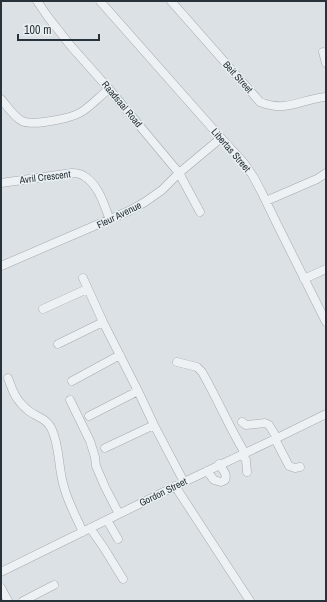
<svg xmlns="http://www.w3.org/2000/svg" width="327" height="602" font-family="'Archivo Narrow',sans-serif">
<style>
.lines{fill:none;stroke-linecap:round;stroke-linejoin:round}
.minor-casing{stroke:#a2a9ae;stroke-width:9}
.minor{stroke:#eef1f4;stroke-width:8}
.labels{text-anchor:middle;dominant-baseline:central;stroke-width:3;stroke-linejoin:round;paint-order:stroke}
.street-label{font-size:10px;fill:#27323a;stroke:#ebf0f3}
</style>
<rect width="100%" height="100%" fill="#dce1e5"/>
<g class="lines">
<defs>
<path id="minor" d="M37 1 48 17 70 45 109 89 179 173 200 212
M100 1 221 138 244 163 253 176 261 191 277 224 326 322
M171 1 260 102C288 113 300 99 326 97
M323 52 326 63
M1 99C7 106 14 117 22 121 29 124 37 123 44 122 57 120 72 118 83 111 92 105 100 96 109 89
M1 183 72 173C76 173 81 174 84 176 99 185 104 205 110 220
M266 201 317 179 326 173
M1 266 129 211 145 202 162 190 179 173 221 138
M83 278 103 322 138 391 154 425 184 482
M304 279 326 269
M43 309 87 289
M58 344 103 322
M177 362 197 367 202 372C217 398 229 427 245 453
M8 378C13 392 16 401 29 411 37 417 48 419 52 430 60 447 58 468 64 487 68 502 76 517 83 532
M72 381 120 355
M70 400 90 441 95 457 96 466 105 487 119 514
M89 416 138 391
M242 422 246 425 265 423 269 425 277 438
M275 439 289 466 295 468 300 467
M105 448 154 425
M242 454 246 460 247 472
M207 471 214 480 221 482 225 480C228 474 222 469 219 464
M175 486 250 601
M107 520 118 539
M90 528 104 548 123 579
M1 572 184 482 275 439 326 414
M1 588 8 601
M23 601 54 585"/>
</defs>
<!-- minor casing -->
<use href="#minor" class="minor-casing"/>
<!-- minor -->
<use href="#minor" class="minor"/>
</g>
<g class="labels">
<!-- street labels -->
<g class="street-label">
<text transform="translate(238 77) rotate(48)">Beit Street</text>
<text transform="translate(122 104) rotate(50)">Raadsaal Road</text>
<text transform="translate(231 150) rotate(49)">Libertas Street</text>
<text transform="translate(45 177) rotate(-7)">Avril Crescent</text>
<text transform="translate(119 215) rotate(-26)">Fleur Avenue</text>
<text transform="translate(163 492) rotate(-26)">Gordon Street</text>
</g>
</g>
<!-- border -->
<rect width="327" height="602" fill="none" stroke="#27323a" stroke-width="4"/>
<!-- scale -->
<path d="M18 34v6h81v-6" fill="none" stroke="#27323a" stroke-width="2"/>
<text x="24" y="34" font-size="12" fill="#27323a" stroke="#ebf0f3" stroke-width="3" paint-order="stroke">100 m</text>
</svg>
